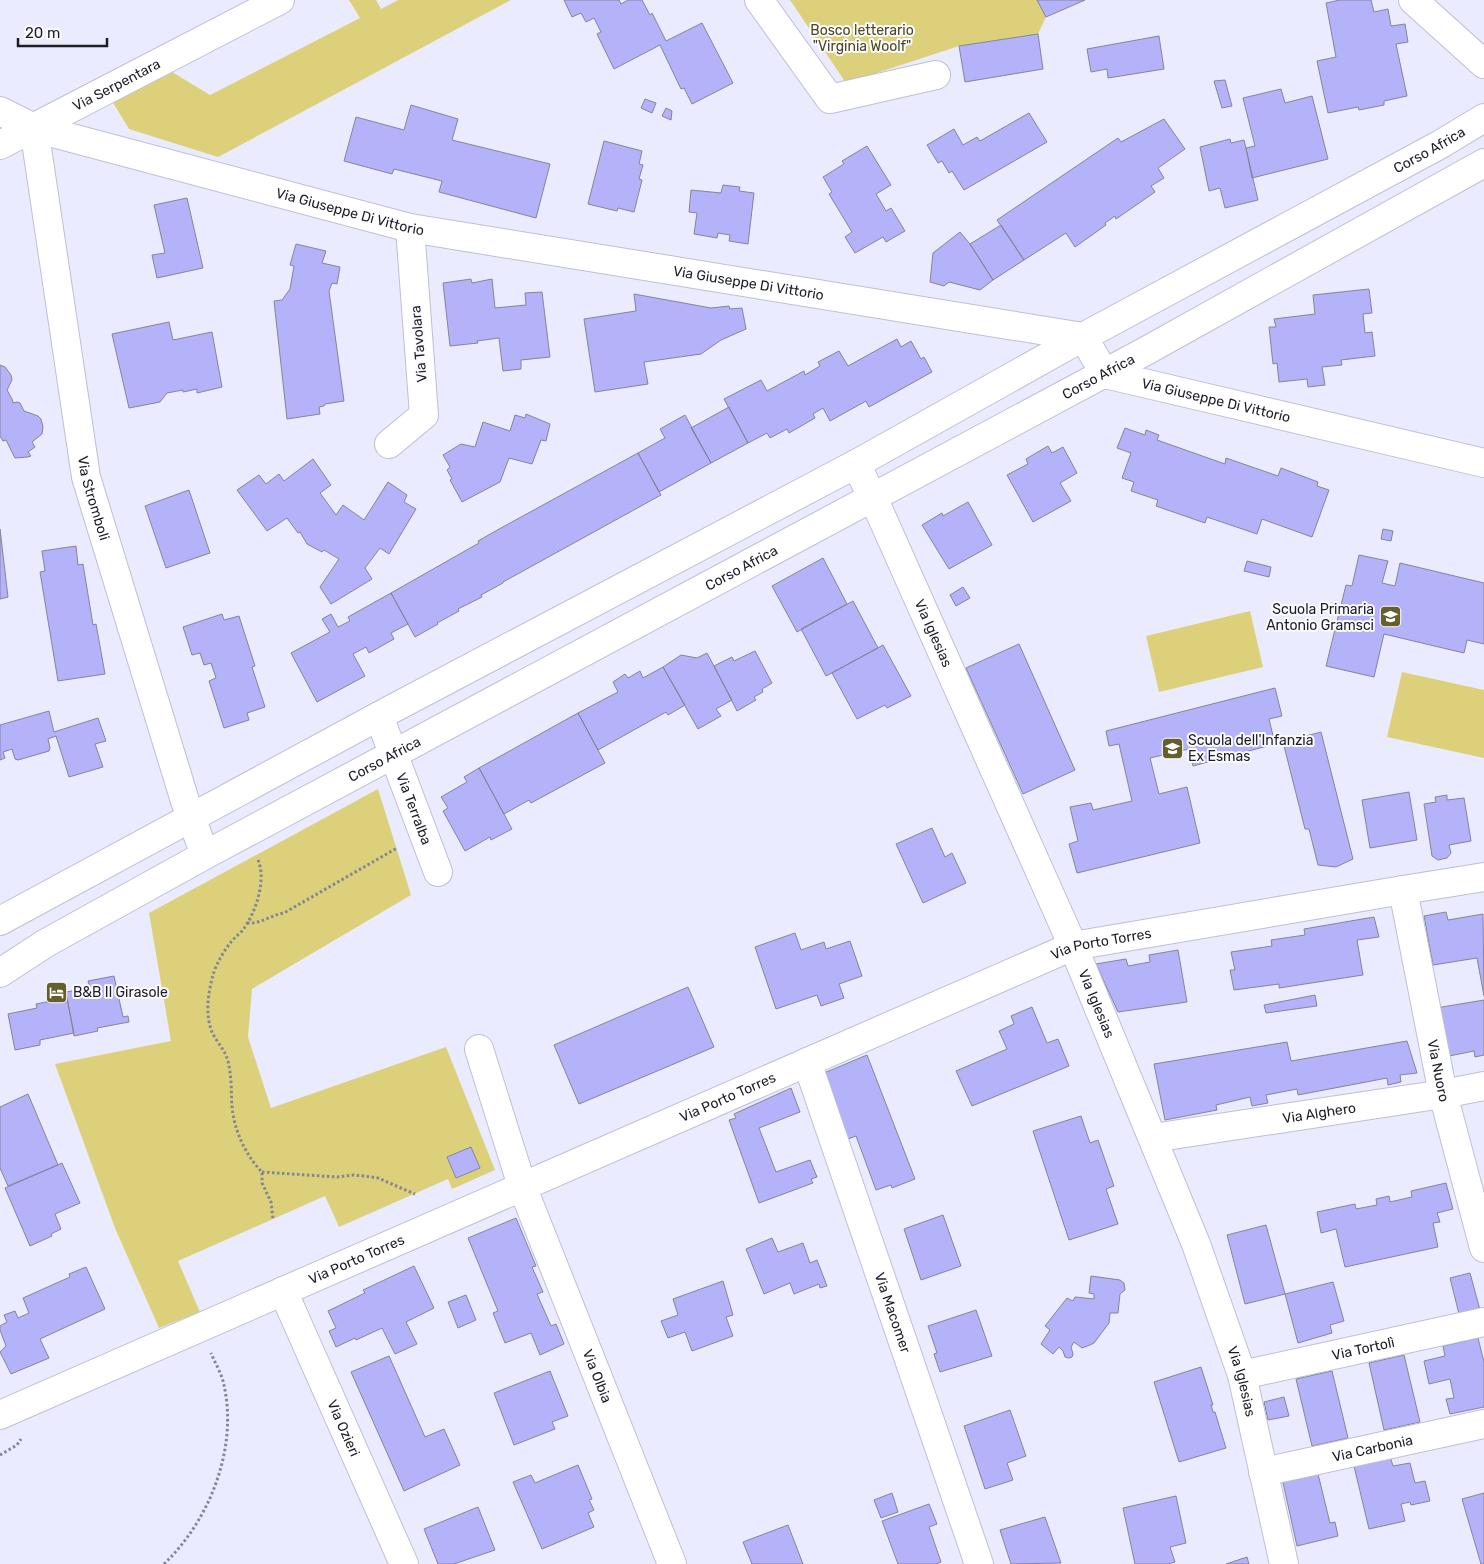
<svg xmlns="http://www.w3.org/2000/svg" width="1484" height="1564" font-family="Rubik,sans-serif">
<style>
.green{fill:#dcd17a}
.building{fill:#b4b2f8;stroke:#84849b}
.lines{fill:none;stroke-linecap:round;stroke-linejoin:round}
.street-casing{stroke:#bebfd7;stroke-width:30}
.secondary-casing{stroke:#bebfd7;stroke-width:30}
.path{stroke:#858594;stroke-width:3;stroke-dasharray:2.5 2.5;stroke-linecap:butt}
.street{stroke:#fff;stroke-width:28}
.secondary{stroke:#fff;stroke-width:28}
.labels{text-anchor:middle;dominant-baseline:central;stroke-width:4;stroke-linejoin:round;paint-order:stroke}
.park-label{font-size:14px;fill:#4d481d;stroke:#fafaff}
.street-label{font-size:14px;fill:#1d1d26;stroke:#fafaff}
.poi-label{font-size:14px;fill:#1d1d26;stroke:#fafaff;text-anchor:start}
</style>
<rect width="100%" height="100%" fill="#ebebff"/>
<!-- green -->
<path class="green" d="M349 0H376L381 9 398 0H511L218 157 129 129 112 101 169 70 210 95 360 18Z
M790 0H1037L1046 17 1038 34 959 46 846 83Z
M1250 611 1263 667 1159 692 1146 636Z
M1402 672 1484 690V758L1387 737Z
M378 789 411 895 252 989 248 1037 271 1108 446 1047 495 1170 452 1189 448 1179 339 1227 325 1196 178 1261 200 1312 159 1328 115 1228 55 1064 171 1041 149 913Z"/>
<!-- building -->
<path class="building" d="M564 0H619L621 4 628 0H642L650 15 652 13 666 41 702 23 733 83 692 104 684 88 681 89 660 45 614 69 597 34 601 32 594 18 586 22 581 13 572 17Z
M1037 0H1085L1046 17Z
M1340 0H1371L1374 12 1388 9 1391 26 1405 24 1408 42 1396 44 1407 96 1384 101V105L1359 110 1358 107 1328 113 1317 61 1336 57 1326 3Z
M1038 34 1043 69 965 82 959 46Z
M1159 36 1164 69 1108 78 1107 69 1091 72 1087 49Z
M1225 80 1232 106 1222 108 1214 81Z
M1281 89 1285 103 1312 96 1328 159 1252 178 1246 148 1255 146 1243 98Z
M645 99 656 103 652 113 641 108Z
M411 105 458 119 452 140 550 164 536 218 439 192 442 181 394 169 392 174 344 161 356 117 404 130Z
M666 108 672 111 671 120 662 116Z
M1029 113 1047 142 964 190 952 171 949 173 942 161 938 163 927 145 954 129 963 145 977 137 980 141Z
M1164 119 1185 149 1158 168 1164 178 1151 186 1155 192 1116 219 1115 216 1105 223 1106 225 1075 247 1066 233 1024 260 997 220 1118 138 1121 142Z
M1230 139 1231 143 1244 140 1258 200 1225 208 1220 188 1209 191 1200 147Z
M604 141 642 151 639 164 643 165 639 179 642 180 634 212 618 208 617 211 588 204Z
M867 146 891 185 876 194 886 211 891 208 905 231 886 242 883 237 855 253 845 237 852 232 829 194 832 192 823 177 844 164 842 161Z
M723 185 740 187 739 191 754 193 748 244 729 241 730 235 718 233 717 238 694 234 697 213 689 212 691 190 721 193Z
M187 198 203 268 157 278 152 255 165 253 154 205Z
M1001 225 1024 260 993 280 970 244Z
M960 232 970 244 993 280 980 290 949 282 944 286 930 282 933 253Z
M296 244 326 251 322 263 340 267 337 284 332 283 329 291 344 401 325 404 324 406 319 407 320 414 287 419 274 301 282 300 290 289 294 266 290 265Z
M471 279 472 283 492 279 495 308 526 305 525 293 542 292 550 357 521 360V369L503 371 499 338 477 341 478 343 450 346 443 283Z
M1369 289 1372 313 1363 314 1365 333 1372 332 1375 356 1341 360 1342 365 1322 367 1325 385 1308 387 1307 379 1279 382 1277 363 1273 364 1269 327H1276L1274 319 1315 314 1313 295Z
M634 294 711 308 729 306 730 309 742 308 746 329 721 340 701 354 644 362 648 384 595 392 584 319 636 311Z
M169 322 173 340 212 332 222 387 197 393V389L183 392V390L167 393 160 402 129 408 112 334Z
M897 339 901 347 911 341 921 359 924 357 932 372 869 407 866 401 830 421 823 408 813 414 815 418 789 433 787 429 770 438 767 433 748 443 724 399 761 380 767 391 804 371 805 375 820 366 818 362 839 351 848 366Z
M0 365 5 367 11 375 12 380 7 390 12 399 13 403 17 402 20 403 24 411 38 416 41 419 43 427 42 434 32 442 35 447 28 452 31 456 28 457 15 458 6 440 3 441 0 436Z
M729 407 748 443 711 463 691 428Z
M526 414 550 424 546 441 541 440 532 464 509 458 500 482 462 502 450 480 452 479 447 470 450 467 443 455 461 444 475 447 483 422 510 431 515 415 525 418Z
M685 415 711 463 659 492 638 453 665 438 660 429Z
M1125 428 1145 435 1146 430 1159 435 1157 440 1225 464 1226 458 1278 476 1281 468 1318 482 1317 486 1329 490 1312 537 1262 519 1257 534 1207 517 1205 523 1156 506 1158 500 1131 491 1134 482 1122 478 1131 453 1117 448Z
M1048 446 1052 453 1063 447 1077 473 1060 483 1071 501 1033 522 1007 475 1028 464 1026 459Z
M638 453 661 495 503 582V583L481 595 482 597 458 609 459 611 437 623 438 624 415 637 391 593 479 543 478 541 501 528Z
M313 459 331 485 320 493 336 515 343 505 364 520 388 482 407 495 404 502 416 509 389 554 380 548 365 568 372 579 331 604 320 587 339 559 324 550 322 552 307 544 300 532 298 533 287 518 267 531 237 490 259 475 266 484 279 474 284 481Z
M189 490 210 553 166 568 145 506Z
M968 502 992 545 949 569 922 525 942 513 943 516Z
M0 529 8 597 0 599Z
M1383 529 1393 531 1391 541 1381 539Z
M76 546 78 565 83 564 93 625 96 624 105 674 58 681 40 572 45 571 42 551Z
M1359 555 1388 561 1382 583 1395 586 1400 563 1484 583V644L1467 640 1464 653 1384 634 1374 677 1326 666 1346 585 1352 586Z
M823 558 847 604 797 632 772 586Z
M1247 561 1271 567 1269 577 1244 571Z
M963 587 970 598 956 606 950 595Z
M391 593 408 624 391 633 394 639 369 653 366 647 353 654 365 676 317 702 291 653 330 632 322 619 331 614 338 627 350 621 348 617Z
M853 601 878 648 826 676 801 629Z
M222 614 224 620 239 616 255 666 252 667 265 707 247 713 249 720 224 728 209 681 216 678 211 663 204 665 200 653 192 655 183 627Z
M1019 644 1075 770 1023 794 966 668Z
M883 645 911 696 887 708 885 705 857 719 832 673Z
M755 651 772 683 762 689 763 692 754 697 756 700 737 711 714 666 732 657 734 661Z
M707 653 732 700 716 709 721 716 698 729 663 667 681 655 697 658Z
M663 667 685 705 668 715 666 712 598 750 578 713 618 692 613 682 625 674 628 678 640 671 643 678Z
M1275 688 1282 716 1269 719 1275 744 1193 766 1189 749 1150 758 1159 794 1187 787 1200 843 1077 873 1069 844 1078 841 1070 807 1091 803 1093 810 1132 801 1119 744 1109 746 1106 731Z
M49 711 54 732 98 718 106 741 95 744 103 767 69 777 56 736 48 739 50 748 49 751 18 760 15 759 12 749 3 752 5 758 0 760V725Z
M578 713 605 763 531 803 529 800 504 814 479 768Z
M1321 732 1353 859 1336 867 1318 865 1309 829H1305L1283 742Z
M479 768 512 829 491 840 490 837 465 851 443 811 448 808 441 797 467 782 464 777Z
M1409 792 1417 840 1370 848 1362 800Z
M1447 795V800L1464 798 1471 841 1449 845 1451 853 1447 858 1438 860 1432 856 1424 804 1436 802 1435 797Z
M932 828 945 857 952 853 966 883 923 903 896 844Z
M1446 912 1448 920 1483 914 1484 996 1477 958 1433 965 1424 916Z
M1374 917 1379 937 1357 940 1363 975 1279 988V984L1234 990 1230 970H1235L1231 952 1272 946 1271 940 1305 935 1304 929Z
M795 933 801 950 824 942 826 949 850 941 862 976 839 984 844 998 821 1006 817 995 776 1009 755 947Z
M1178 950 1187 1002 1118 1012 1096 964 1126 959 1128 966 1150 962 1149 955Z
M114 976 123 1017 128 1016 129 1022 97 1028 98 1031 74 1036 66 992 90 988 88 981Z
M688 987 714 1047 579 1104 554 1045Z
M1315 995 1317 1006 1266 1013 1264 1005Z
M67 998 74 1033 40 1040V1045L15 1050 8 1014 37 1008 36 1004Z
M1484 1000V1055L1475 1057 1474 1051 1449 1056 1436 1008Z
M1032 1007 1047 1043 1058 1039 1069 1066 972 1106 956 1071 1007 1049 999 1031 1014 1024 1011 1016Z
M1407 1041 1417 1073 1400 1075 1401 1082 1388 1085 1387 1078 1298 1095 1297 1089 1266 1095 1268 1103 1252 1106 1250 1097 1216 1105 1217 1110 1165 1120 1154 1064 1287 1042 1291 1061Z
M867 1055 915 1179 892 1188 891 1185 876 1190 856 1136 848 1139 824 1073Z
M791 1088 800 1112 759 1128 776 1172 810 1160 817 1177 811 1179 813 1183 759 1203 729 1120 736 1118 734 1114Z
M28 1094 58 1165 8 1186 0 1168V1107Z
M1081 1116 1090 1143 1098 1140 1114 1186 1106 1189 1118 1224 1069 1240 1033 1131Z
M471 1147 480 1168 456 1178 447 1157Z
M62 1163 80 1203 55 1214 61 1229 51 1234 52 1236 30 1246 5 1188Z
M1446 1183 1453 1209 1437 1213 1440 1222 1433 1223 1438 1247 1345 1267 1336 1229 1321 1233 1317 1212 1355 1204 1356 1209 1377 1205 1376 1199 1389 1196 1390 1202 1412 1197 1411 1191Z
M943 1215 961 1266 921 1280 904 1229Z
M516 1218 536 1266 532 1267 543 1292 537 1294 551 1326 556 1324 564 1344 540 1355 531 1333 505 1343 493 1313 498 1311 468 1238Z
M1266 1225 1285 1294 1245 1304 1227 1235Z
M772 1238 778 1252 803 1243 810 1263 817 1260 827 1286 820 1288 819 1284 794 1294 790 1283 764 1294 746 1249Z
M414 1266 434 1308 406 1322 417 1344 395 1354 382 1328 356 1340 355 1338 336 1347 329 1331 336 1328 328 1311 365 1293 363 1290Z
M86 1267 105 1309 40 1339 49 1358 11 1374 0 1352 6 1346 0 1330V1326L7 1322 4 1315 15 1311 18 1318 29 1313 23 1298 70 1277 69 1274Z
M1470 1273 1480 1310 1459 1314 1450 1278Z
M1091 1276 1120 1280 1124 1283 1125 1290 1120 1294 1118 1313H1110L1109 1323 1094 1343 1090 1345 1082 1348 1074 1342 1071 1347 1073 1354 1072 1357 1069 1358 1065 1357 1063 1351 1059 1347 1053 1354 1041 1344 1050 1330 1045 1326 1067 1298 1073 1301 1075 1297 1094 1299V1294L1089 1293Z
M723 1281 733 1315 726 1317 733 1336 692 1351 685 1332 668 1338 661 1321 678 1315 673 1299Z
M1333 1282 1344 1321 1330 1325 1332 1333 1298 1343 1285 1294Z
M466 1295 476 1320 458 1328 448 1302Z
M976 1310 992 1356 940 1372 934 1354 937 1353 928 1326Z
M1478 1338 1484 1362V1407L1450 1414 1446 1399 1454 1398 1450 1379 1429 1384 1424 1361 1445 1356 1443 1346Z
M1404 1355 1420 1422 1384 1430 1369 1363Z
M389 1356 425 1437 444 1429 460 1465 404 1491 351 1372Z
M1201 1367 1213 1405H1211L1213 1412H1215L1226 1448 1179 1462 1154 1382Z
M550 1371 568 1416 552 1422 555 1429 514 1445 494 1393Z
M1332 1371 1348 1438 1312 1446 1296 1379Z
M1284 1397 1289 1416 1268 1420 1264 1402Z
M1010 1410 1026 1456 1007 1463 1013 1480 985 1489 964 1426Z
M1389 1453 1393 1466 1410 1463 1415 1483 1425 1481 1430 1501 1411 1505 1410 1502 1401 1504 1405 1521 1369 1529 1353 1462Z
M578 1465 592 1499 589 1500 594 1510 588 1513 594 1527 542 1549 513 1482 531 1475 535 1483Z
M1317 1470 1330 1523 1335 1522 1338 1536 1297 1546 1282 1478Z
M892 1493 898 1512 881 1518 874 1500Z
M1484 1493V1564H1481L1462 1499Z
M1176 1496 1186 1543 1170 1547 1175 1562 1168 1564H1135L1123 1508Z
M929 1504 937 1524 929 1527 941 1562 936 1564H898L882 1521Z
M478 1507 495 1550 454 1564H438L424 1529Z
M1045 1517 1061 1563 1011 1564 1000 1530Z
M788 1525 803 1564H752L743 1542Z
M1247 1557 1249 1564H1226Z"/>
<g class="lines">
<defs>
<g id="street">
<path d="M759 0 830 99 936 75"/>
<path d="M1413 0 1484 64"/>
<path id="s1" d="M0 111 34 128 410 228 1083 337 1105 374 1484 463"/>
<path id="s2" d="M34 128 86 477 185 801 205 855"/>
<path id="s3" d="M0 145 280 0"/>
<path d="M389 444 424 415 410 228"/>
<path id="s4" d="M856 464 880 513 1073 946 1196 1244 1242 1375 1284 1564"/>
<path id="s5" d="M379 716 438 872"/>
<path id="s6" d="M1403 890 1443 1094 1484 1248"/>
<path id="s7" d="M479 1049 522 1186 672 1564"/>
<path id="s8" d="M807 1062 979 1564"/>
<path id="s9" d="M1153 1138 1443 1094 1484 1086"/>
<path id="s10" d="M283 1291 404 1564"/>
<path id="s11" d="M1242 1375 1484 1322"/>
<path id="s12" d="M0 1415 1073 946 1403 890 1484 877"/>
<path id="s13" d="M1263 1472 1484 1424"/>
</g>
<g id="secondary">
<path id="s14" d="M0 921 392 709 856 464 1083 337 1441 144 1484 118"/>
<path id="s15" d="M0 973 46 943 205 855 1144 352 1484 163"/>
</g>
</defs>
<!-- street casing -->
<use href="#street" class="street-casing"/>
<!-- secondary casing -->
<use href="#secondary" class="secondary-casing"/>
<!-- path -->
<path class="path" d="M258 860C267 880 255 915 242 931 238 935 234 938 231 942 224 951 216 964 213 975 208 993 205 1015 212 1032 216 1041 224 1049 227 1058 232 1074 231 1091 232 1107 234 1130 246 1156 262 1172V1183L271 1202 273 1219
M247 923C261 924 271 915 284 913L397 848
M262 1172 337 1177 353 1175 364 1176 378 1178 415 1194
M0 1455 17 1445 21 1439
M164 1564C210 1520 238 1448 224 1385 222 1374 215 1363 211 1353"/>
<!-- street -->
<use href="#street" class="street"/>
<!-- secondary -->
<use href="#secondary" class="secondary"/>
</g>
<!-- icons -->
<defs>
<symbol id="school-square" viewBox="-11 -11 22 22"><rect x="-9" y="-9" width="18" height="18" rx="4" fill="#655f2b" stroke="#fafaff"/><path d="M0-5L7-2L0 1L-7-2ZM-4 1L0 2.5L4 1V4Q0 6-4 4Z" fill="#fff"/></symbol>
<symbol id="hotel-square" viewBox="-11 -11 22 22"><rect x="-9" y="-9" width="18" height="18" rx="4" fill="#655f2b" stroke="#fafaff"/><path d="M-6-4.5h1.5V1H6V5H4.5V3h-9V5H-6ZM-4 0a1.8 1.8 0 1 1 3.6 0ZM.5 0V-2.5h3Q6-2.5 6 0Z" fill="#fff"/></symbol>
</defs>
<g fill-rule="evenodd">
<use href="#school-square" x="1378" y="604" width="25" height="25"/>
<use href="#school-square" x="1160" y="736" width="25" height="25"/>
<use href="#hotel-square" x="44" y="980" width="25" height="25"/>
</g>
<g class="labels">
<!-- park labels -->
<g class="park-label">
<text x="862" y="30">Bosco letterario<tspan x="862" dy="16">"Virginia Woolf"</tspan></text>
</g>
<!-- street labels -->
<g class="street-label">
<text stroke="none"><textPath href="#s3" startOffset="131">Via Serpentara</textPath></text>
<text stroke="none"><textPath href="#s14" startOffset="1624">Corso Africa</textPath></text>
<text stroke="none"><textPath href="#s1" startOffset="365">Via Giuseppe Di Vittorio</textPath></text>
<text stroke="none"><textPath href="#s1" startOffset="770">Via Giuseppe Di Vittorio</textPath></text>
<text transform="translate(419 344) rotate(-95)">Via Tavolara</text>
<text stroke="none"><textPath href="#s15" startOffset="1250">Corso Africa</textPath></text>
<text stroke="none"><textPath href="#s1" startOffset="1266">Via Giuseppe Di Vittorio</textPath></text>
<text stroke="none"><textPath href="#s2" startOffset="375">Via Stromboli</textPath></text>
<text stroke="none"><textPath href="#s15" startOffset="845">Corso Africa</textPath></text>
<text stroke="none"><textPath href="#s4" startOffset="186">Via Iglesias</textPath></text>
<text stroke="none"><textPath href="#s15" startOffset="440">Corso Africa</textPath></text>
<text stroke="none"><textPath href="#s5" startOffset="99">Via Terralba</textPath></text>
<text stroke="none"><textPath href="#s12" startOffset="1199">Via Porto Torres</textPath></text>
<text stroke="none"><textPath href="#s4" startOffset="591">Via Iglesias</textPath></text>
<text stroke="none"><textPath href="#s6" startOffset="184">Via Nuoro</textPath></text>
<text stroke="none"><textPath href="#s12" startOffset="794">Via Porto Torres</textPath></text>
<text stroke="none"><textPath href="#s9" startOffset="168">Via Alghero</textPath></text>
<text stroke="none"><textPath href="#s12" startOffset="389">Via Porto Torres</textPath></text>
<text stroke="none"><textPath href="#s8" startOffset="265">Via Macomer</textPath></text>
<text stroke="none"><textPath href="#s11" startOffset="124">Via Tortolì</textPath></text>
<text stroke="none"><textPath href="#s7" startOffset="348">Via Olbia</textPath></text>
<text stroke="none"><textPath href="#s4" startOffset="996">Via Iglesias</textPath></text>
<text stroke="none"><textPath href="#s10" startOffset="150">Via Ozieri</textPath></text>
<text stroke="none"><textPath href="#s13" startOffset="112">Via Carbonia</textPath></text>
</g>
<!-- poi labels -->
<g class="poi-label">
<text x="1374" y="609" text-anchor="end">Scuola Primaria<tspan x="1374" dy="16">Antonio Gramsci</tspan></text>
<text x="1188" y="740">Scuola dell'Infanzia<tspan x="1188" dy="16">Ex Esmas</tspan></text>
<text x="73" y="992">B&amp;B Il Girasole</text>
</g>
</g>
<!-- scale -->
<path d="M18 38v8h89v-8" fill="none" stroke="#1d1d26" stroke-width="2.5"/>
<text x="25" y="38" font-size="15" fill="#1d1d26" stroke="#fafaff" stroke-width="4" paint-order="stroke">20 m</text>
</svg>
